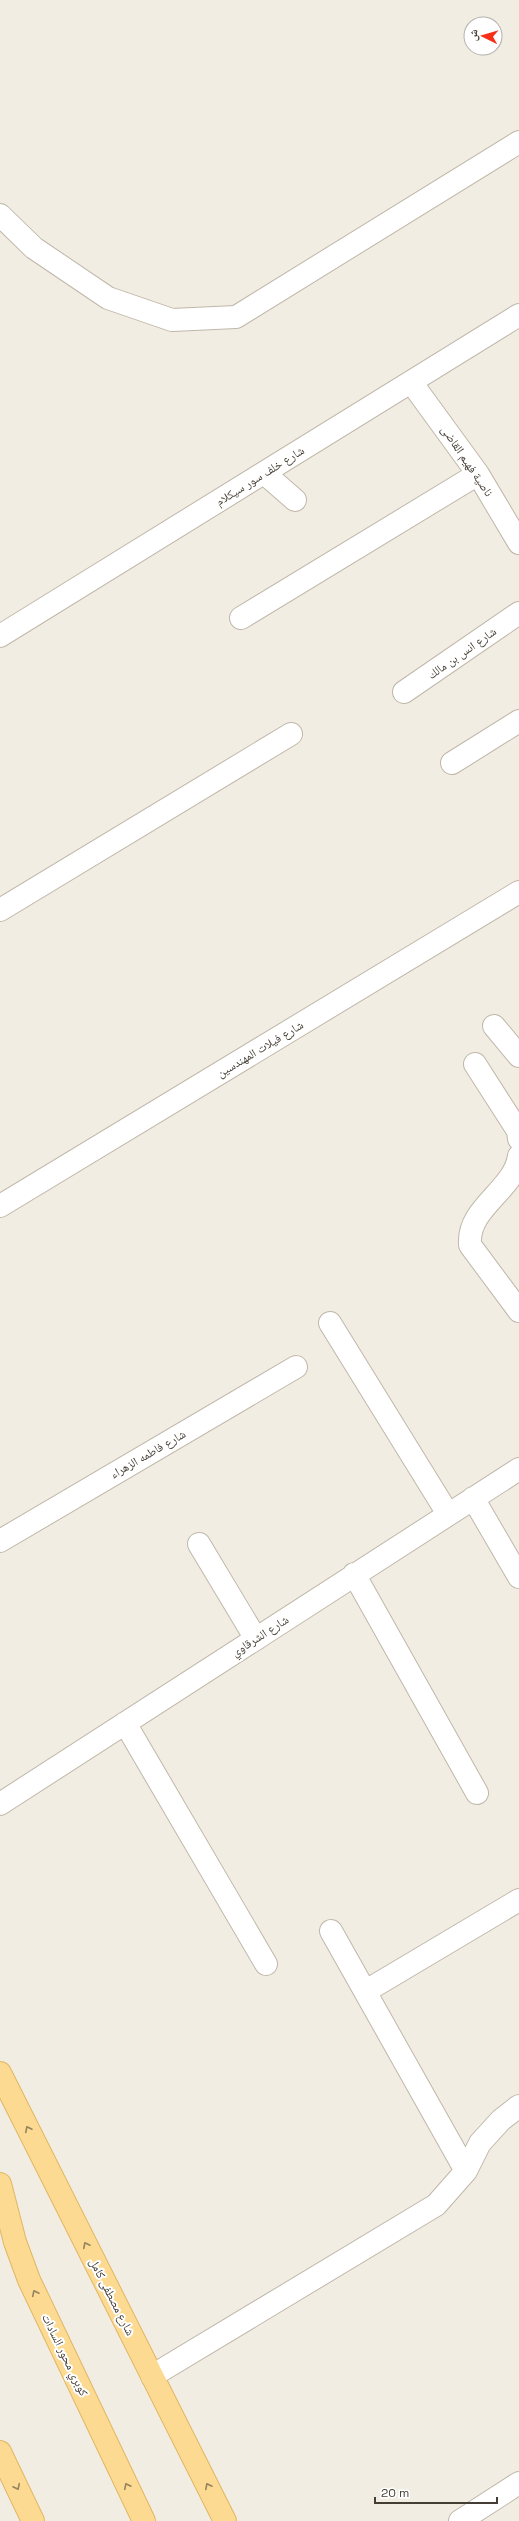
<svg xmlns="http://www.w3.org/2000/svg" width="519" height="2521" font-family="'Space Grotesk','Noto Naskh Arabic',sans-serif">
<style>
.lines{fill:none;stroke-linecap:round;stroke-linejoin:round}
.minor-casing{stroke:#c0b7a9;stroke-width:24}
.major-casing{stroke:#e1b662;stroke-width:24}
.minor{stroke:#fff;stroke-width:22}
.major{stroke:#fcda92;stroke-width:22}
.oneway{stroke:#96845e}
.labels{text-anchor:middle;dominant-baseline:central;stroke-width:4;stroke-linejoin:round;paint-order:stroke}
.street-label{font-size:12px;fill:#433d34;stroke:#fff}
</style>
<rect width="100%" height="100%" fill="#f1ede3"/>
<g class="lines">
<defs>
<path id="minor" d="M0 215 34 248 108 298 172 320 236 317 519 142
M411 382 478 474 519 543
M264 473 295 500
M241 618 478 474
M0 636 519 315
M404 692 519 613
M452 763 519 721
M0 910 291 734
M494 1026 519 1056
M475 1064 518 1131 519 1139
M519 1156C514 1191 467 1207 470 1245L519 1311
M0 1206 519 892
M330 1323 448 1514
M473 1498 519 1577
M0 1541 296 1367
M199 1544 256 1639
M354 1574 477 1793
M125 1723 266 1964
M0 1804 519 1469
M331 1931 466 2171
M366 1991 519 1900
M152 2376 436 2205 466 2171 480 2143 501 2120 519 2106
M460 2521 519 2483"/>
<path id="major" d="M0 2073 225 2521
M0 2184 15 2242 29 2280 144 2521
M0 2452 33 2521"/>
</defs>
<!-- minor casing -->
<use href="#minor" class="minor-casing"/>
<!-- major casing -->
<use href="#major" class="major-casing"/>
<!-- minor -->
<use href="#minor" class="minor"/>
<!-- major -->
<use href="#major" class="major"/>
</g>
<!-- one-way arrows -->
<defs><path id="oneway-chevron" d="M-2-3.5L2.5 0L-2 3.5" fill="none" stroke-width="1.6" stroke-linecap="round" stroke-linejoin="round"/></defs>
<g class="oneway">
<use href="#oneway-chevron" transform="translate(28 2129) rotate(-117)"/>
<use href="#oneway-chevron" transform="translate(86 2245) rotate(-117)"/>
<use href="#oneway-chevron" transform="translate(35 2293) rotate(-116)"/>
<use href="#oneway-chevron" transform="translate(127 2486) rotate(-116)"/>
<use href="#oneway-chevron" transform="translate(208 2486) rotate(-117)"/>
<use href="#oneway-chevron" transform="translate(17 2487) rotate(64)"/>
</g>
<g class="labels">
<!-- street labels -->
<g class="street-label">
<text transform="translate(467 461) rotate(56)">ناصية فهيم القاضى</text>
<text transform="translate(260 476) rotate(-32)">شارع خلف سور سيكلام</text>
<text transform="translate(462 653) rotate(-35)">شارع انس بن مالك</text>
<text transform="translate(260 1049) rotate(-31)">شارع فيلات المهندسين</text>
<text transform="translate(148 1454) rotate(-30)">شارع فاطمه الزهراء</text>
<text transform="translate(260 1636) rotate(-33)">شارع الشرقاوي</text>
<text transform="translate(112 2297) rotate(63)">شارع مصطفى كامل</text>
<text transform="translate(65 2355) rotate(64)">كوبري محور السادات</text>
</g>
</g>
<!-- north arrow -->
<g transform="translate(483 36) rotate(275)"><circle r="19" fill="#ffffff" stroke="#b4b1ae"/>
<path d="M0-3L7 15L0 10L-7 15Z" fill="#f62f16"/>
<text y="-6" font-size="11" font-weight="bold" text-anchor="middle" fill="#433d34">ش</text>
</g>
<!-- scale -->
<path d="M375 2497v6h122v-6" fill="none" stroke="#433d34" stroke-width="2"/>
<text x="381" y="2497" font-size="12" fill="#433d34" stroke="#ffffff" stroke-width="3" paint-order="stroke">20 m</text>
</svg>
